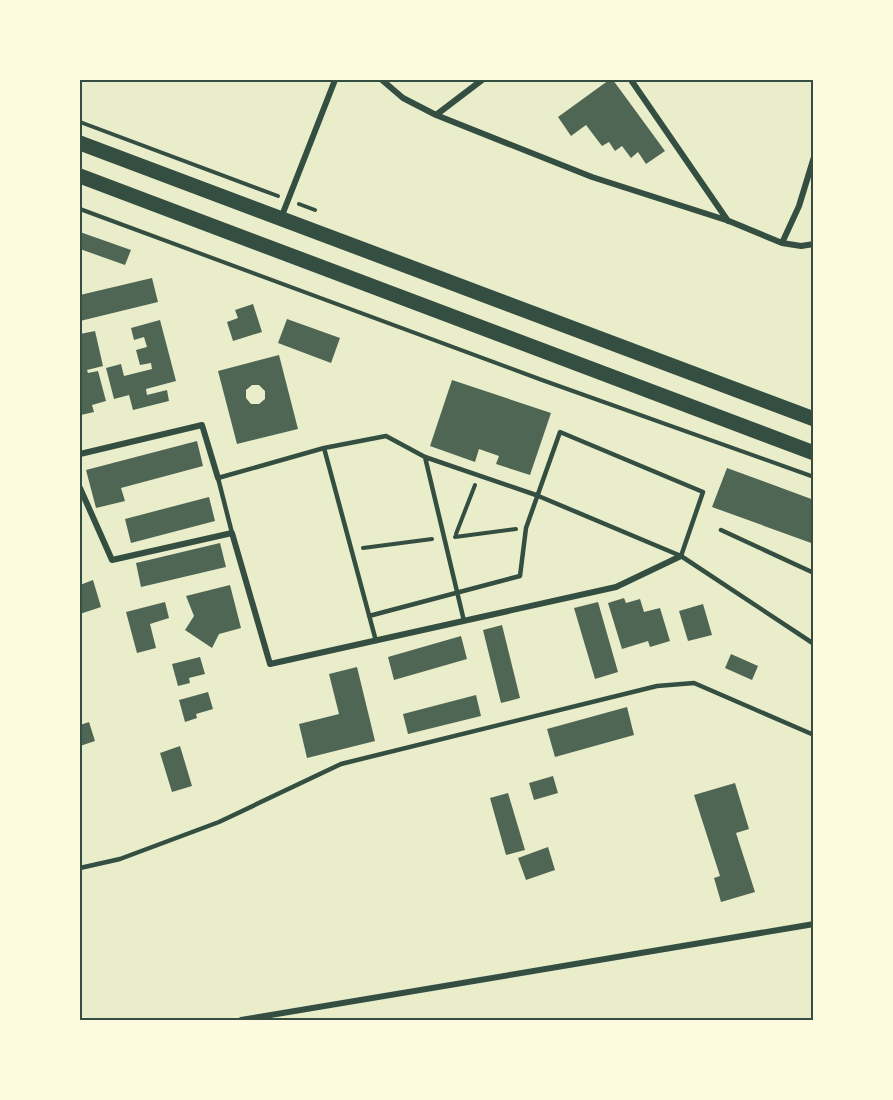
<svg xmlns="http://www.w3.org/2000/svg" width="893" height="1100" font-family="'Open Sans',sans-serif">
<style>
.building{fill:#4f6655;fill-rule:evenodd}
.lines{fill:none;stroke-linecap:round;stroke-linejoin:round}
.path{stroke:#344e41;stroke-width:4}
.service{stroke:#344e41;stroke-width:4.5}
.minor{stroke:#344e41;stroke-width:6}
.primary{stroke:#344e41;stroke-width:15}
.neatline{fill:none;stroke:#344e41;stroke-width:2}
</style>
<rect width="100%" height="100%" fill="#e9edc9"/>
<!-- building -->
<path class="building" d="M609 80H613L665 151 646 164 638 152 631 158 622 146 615 151 609 142 602 146 586 125 571 136 558 117Z
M80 232 131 250 125 265 80 249Z
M152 278 158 302 80 321V295Z
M253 304 262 332 233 341 227 322 238 318 235 310Z
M287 319 340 338 331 363 278 343Z
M160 320 176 381 146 389 147 395 167 390 169 401 133 410 129 395 114 399 106 368 121 364 124 376 152 369 151 363 140 365 136 350 147 347 144 337 134 340 131 328Z
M95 331 103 366 87 370 88 373 98 371 106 401 92 405 94 412 81 415 80 334Z
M279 355 298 429 237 444 218 371ZM252 385H259L265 391V399L259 404H251L246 398V390Z
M452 380 551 413 530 475 496 464 499 456 479 449 475 462 430 446Z
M197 441 203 466 121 488 125 501 96 508 86 470Z
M727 468 814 500V544L712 507Z
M209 497 215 521 131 543 125 519Z
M220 543 226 567 141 587 136 563Z
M93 580 101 607 80 614V585Z
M230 585 241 628 219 634 212 648 185 630 194 616 186 596Z
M624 598 626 603 640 599 644 612 660 608 670 641 650 647 648 641 622 649 608 603Z
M165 602 169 618 150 624 156 648 137 653 126 612Z
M598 602 618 672 595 679 574 608Z
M703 604 712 635 688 641 679 611Z
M502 625 520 698 501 703 483 630Z
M461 636 467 659 394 680 388 657Z
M731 654 758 666 752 680 725 668Z
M200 657 205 674 189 678 190 683 178 686 172 664Z
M357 667 375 741 307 758 299 724 339 714 329 674Z
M208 692 213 709 196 714 197 718 185 722 179 700Z
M476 695 481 716 408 734 403 714Z
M627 707 634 735 555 757 547 729Z
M89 722 95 741 80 746V725Z
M180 746 192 786 172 792 160 753Z
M553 776 558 793 534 800 529 783Z
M735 783 749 829 736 833 755 892 721 902 714 878 720 876 694 795Z
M508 793 525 850 506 855 490 798Z
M548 847 555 870 526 880 518 858Z"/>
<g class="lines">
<!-- path -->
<path class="path" d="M80 122 278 196
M299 204 315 210
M80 209 542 380 814 477
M456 534 475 485
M455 537 516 529
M363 548 432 539"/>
<!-- service -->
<path class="service" d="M324 448 376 641
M425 457 464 621
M721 530 814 573
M232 533 218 478 324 448 386 436 425 457 536 495 681 556 814 644
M369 616 520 576 526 528 560 432 703 492 681 556
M80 868 120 859 219 822 341 764 657 686 694 683 814 735"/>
<!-- minor -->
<path class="minor" d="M382 80 403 98 436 115 592 177 729 221 782 243 801 246 814 244
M631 80 728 221
M436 115 482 80
M281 218 335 80
M782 243 799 206 814 157
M80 454 202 425 218 478
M80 488 112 560 232 533 270 664 616 587 681 556
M241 1020 814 924"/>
<!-- primary -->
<path class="primary" d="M80 143 814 419
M80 176 814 453"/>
</g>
<!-- border -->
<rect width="893" height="1100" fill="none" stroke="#fefae0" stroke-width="162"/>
<rect x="81" y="81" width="731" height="938" class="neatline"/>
</svg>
